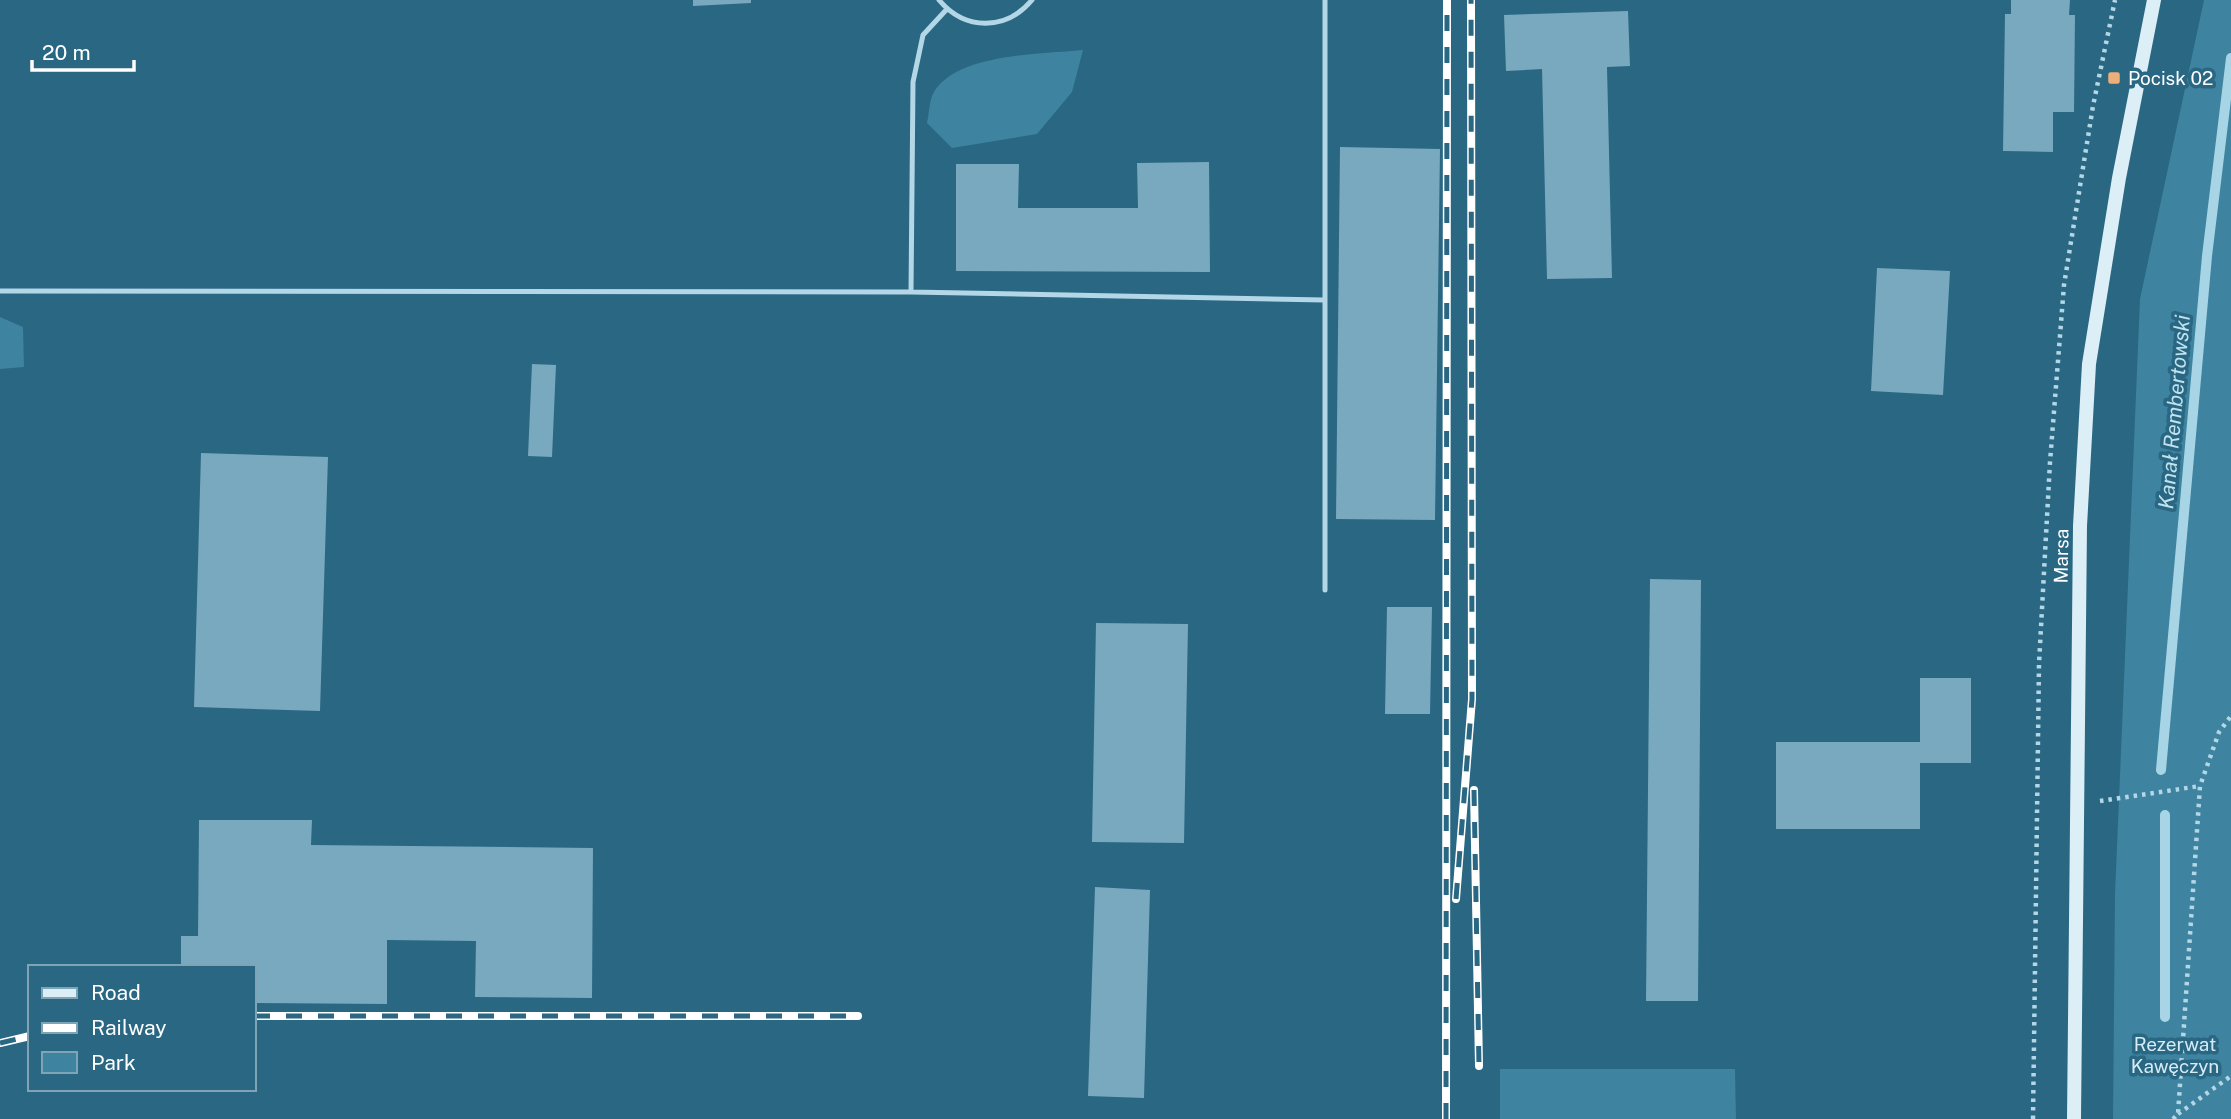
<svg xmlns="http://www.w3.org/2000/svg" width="2231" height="1119" font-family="'Public Sans',sans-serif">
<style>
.green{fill:#3e839f}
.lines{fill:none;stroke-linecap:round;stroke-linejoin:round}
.stream{stroke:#a8d5e6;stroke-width:10}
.building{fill:#79a9be}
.path{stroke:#b3d7e6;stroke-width:4.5;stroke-dasharray:3.5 5;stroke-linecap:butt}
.lane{stroke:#b3d7e6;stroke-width:5}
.secondary{stroke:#dceef6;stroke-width:14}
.rail-casing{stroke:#fff;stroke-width:8}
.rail{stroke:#296783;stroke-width:5;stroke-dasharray:16;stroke-linecap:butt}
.poi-dot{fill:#edae7a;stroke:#296783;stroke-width:2.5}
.labels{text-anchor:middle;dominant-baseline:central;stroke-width:7;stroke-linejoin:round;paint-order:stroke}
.poi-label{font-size:19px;fill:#fff;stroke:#296783;text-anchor:start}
.street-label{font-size:19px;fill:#fff;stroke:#296783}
.park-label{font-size:19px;fill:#d6ecf5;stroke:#296783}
.water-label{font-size:21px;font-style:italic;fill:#c1e2ef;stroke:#296783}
</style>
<rect width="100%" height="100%" fill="#296783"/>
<!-- green -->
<path class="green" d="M2204 0H2231V1119H2113L2115 894 2140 299Z
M1083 50 1072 92 1037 134 952 148 927 123C929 115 929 104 932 96 951 53 1043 54 1083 50Z
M0 317 23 327 24 367 0 369Z
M1500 1069H1735L1736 1119H1500Z"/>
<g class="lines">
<!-- stream -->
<path class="stream" d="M2161 770 2207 256 2231 58
M2165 1017V815"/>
</g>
<!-- building -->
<path class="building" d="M693 0H751V3L693 6Z
M2011 0H2070L2069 15H2075L2074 112H2053V152L2003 151 2005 14H2011Z
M1628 11 1630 66 1607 67 1612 278 1547 279 1542 69 1506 71 1504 15Z
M1340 147 1440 149 1435 520 1336 519Z
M1209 162 1210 272 956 271V164H1019L1018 208H1138L1137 163Z
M1877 268 1950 271 1943 395 1871 391Z
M532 364 556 365 552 457 528 456Z
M201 453 328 457 320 711 194 707Z
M1650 579 1701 580 1698 1001H1646Z
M1387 607H1432L1430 714H1385Z
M1096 623 1188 624 1184 843 1092 842Z
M1920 678H1971V763H1920V829H1776V742H1920Z
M199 820H312L311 845 593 848 592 998 475 997 476 941 387 940V1004L254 1003V967H181V936H198Z
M1095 887 1150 890 1144 1098 1088 1096Z"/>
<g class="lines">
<!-- path -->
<path class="path" d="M2100 801 2200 786
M2178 1114 2231 1076
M2033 1119 2039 664 2050 462 2064 285 2093 106 2115 0
M2173 1119 2178 1114 2200 786 2219 732 2231 716"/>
<!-- lane -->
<path class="lane" d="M939 0C965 31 1006 31 1032 0
M1325 0V590
M0 291 911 292 1324 300
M911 292 913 82 923 35 947 9"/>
<!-- secondary -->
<path class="secondary" d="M2074 1119 2080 526 2089 364 2119 178 2154 0"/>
<defs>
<path id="rail" d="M1474 790 1479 1066
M1456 899 1472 699 1471 0
M254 1016H858
M0 1043 30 1036
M1446 1119 1447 0"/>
</defs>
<!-- rail casing -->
<use href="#rail" class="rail-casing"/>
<!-- rail -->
<use href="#rail" class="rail"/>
</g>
<!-- markers -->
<rect class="poi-dot" x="2107" y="71" width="14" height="14" rx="3.5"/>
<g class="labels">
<!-- poi labels -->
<g class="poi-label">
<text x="2128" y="78">Pocisk 02</text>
</g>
<!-- street labels -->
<g class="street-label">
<text transform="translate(2061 556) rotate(-89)">Marsa</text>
</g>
<!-- park labels -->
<g class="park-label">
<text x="2175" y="1044">Rezerwat<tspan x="2175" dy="22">Kawęczyn</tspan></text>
</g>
<!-- water labels -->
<g class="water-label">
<text transform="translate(2174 412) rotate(-85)">Kanał Rembertowski</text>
</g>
</g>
<!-- legend -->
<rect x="28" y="965" width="228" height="126" fill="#296783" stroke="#7fa4b5" stroke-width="2"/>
<rect x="42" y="988" width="35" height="10" fill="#dceef6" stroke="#7fa4b5" stroke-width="2"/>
<text x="91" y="1000" font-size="21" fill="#ffffff">Road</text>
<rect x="42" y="1023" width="35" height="10" fill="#ffffff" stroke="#7fa4b5" stroke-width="2"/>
<text x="91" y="1035" font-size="21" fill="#ffffff">Railway</text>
<rect x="42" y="1052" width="35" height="21" fill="#3e839f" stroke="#7fa4b5" stroke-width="2"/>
<text x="91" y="1070" font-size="21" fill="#ffffff">Park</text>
<!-- scale -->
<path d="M32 60v10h102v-10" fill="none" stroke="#ffffff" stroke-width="3.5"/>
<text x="42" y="60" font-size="21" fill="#ffffff" stroke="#296783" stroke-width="5" paint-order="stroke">20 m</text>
</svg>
